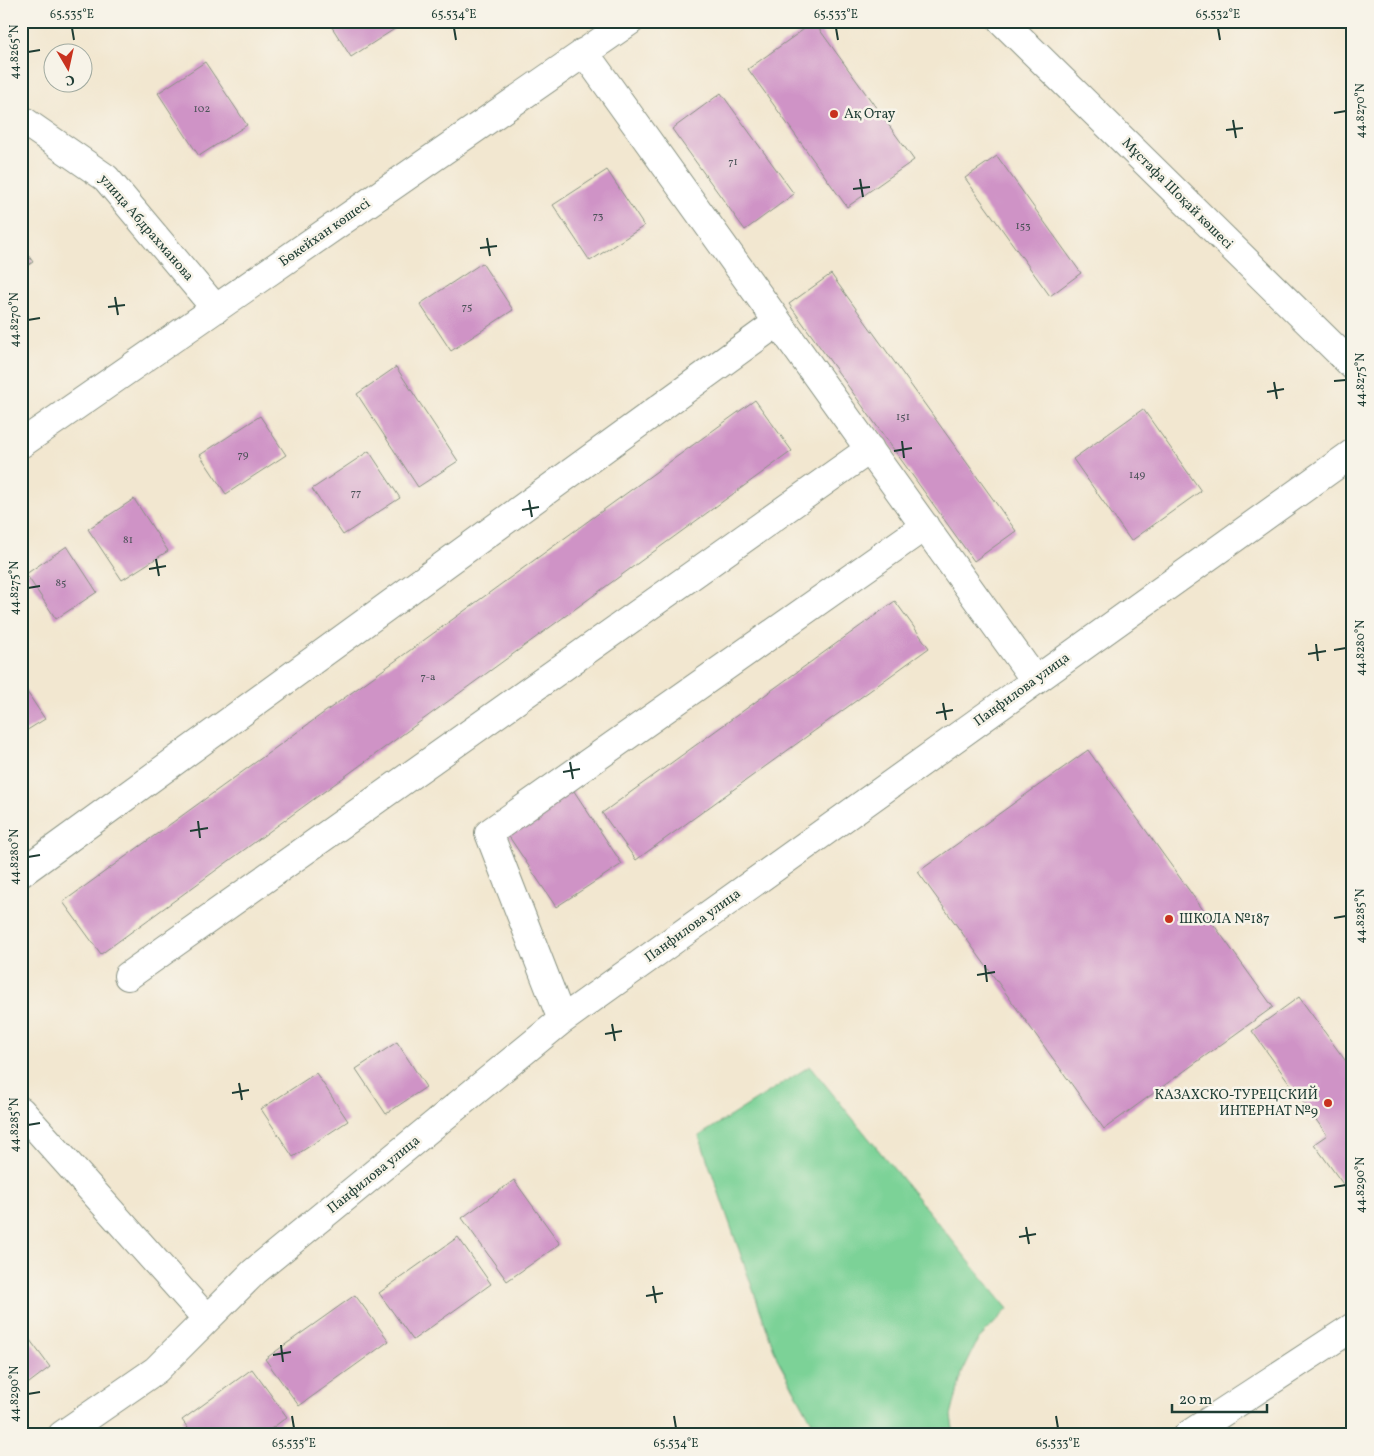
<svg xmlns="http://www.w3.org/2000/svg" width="1374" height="1456" font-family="Vollkorn,serif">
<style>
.green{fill:#7bd297;stroke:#4d8866}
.building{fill:#cf93c6}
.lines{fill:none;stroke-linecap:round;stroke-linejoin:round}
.minor-casing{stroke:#889282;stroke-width:30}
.minor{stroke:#fff;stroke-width:28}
.ticks{fill:none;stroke:#1f3d34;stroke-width:2}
.poi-dot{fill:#c8321e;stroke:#f7f3e8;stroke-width:2}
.labels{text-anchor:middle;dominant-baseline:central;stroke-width:5;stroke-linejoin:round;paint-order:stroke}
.number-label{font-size:11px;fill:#4b5258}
.poi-label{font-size:14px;fill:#1f3d34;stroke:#f7f3e8;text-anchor:start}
.street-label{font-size:14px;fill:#1f3d34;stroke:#f7f3e8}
.neatline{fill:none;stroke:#1f3d34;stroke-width:2}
.ticks-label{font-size:12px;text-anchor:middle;fill:#1f3d34}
</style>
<rect width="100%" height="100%" fill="#f7f3e8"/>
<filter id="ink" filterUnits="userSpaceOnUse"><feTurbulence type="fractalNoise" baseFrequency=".02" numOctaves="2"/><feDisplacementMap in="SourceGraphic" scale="10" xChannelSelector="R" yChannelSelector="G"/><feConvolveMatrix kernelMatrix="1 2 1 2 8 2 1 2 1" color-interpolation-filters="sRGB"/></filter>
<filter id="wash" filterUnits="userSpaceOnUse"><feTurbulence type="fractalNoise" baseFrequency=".0096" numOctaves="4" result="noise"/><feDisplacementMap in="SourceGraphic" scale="20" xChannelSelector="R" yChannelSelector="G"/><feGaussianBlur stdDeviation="1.12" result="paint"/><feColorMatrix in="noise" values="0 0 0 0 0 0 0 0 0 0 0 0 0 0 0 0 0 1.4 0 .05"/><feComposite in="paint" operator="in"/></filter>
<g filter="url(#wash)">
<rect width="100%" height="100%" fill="#f2e7d0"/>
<!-- green -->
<path class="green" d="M810 1066 1008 1309 978 1340 962 1373 951 1416 954 1435H819L777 1358 699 1136Z"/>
<g id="blocks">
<!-- building -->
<path class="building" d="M328 21H407L351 57Z
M814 22 914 160 847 207 748 69Z
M205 62 247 125 199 156 158 93Z
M721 93 794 194 745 230 672 129Z
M997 156 1081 273 1050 296 965 178Z
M607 170 644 226 590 261 553 205Z
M21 245 33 262 21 270Z
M482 263 513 310 451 351 420 304Z
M831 274 1016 531 974 561 789 304Z
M396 367 458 461 418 487 357 394Z
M755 400 792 451 101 954 63 902Z
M1143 409 1201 491 1131 541 1073 459Z
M260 416 286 455 226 494 200 455Z
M369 451 400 498 343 535 312 489Z
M134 499 168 551 122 580 88 529Z
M67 546 97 592 56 619 26 574Z
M895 601 929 648 636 860 602 813Z
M21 683 45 719 21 734Z
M1088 750 1273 1007 1104 1129 918 872Z
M570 785 622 864 556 907 504 829Z
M1299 997 1353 1071V1188L1348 1191 1314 1144 1327 1135 1252 1031Z
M397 1042 426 1087 386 1114 356 1069Z
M316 1073 348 1121 293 1157 261 1109Z
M514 1180 560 1244 507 1281 462 1218Z
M458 1237 491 1284 413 1340 379 1293Z
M355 1295 389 1341 299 1406 265 1359Z
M21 1328 50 1367 21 1389Z
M252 1369 287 1417 263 1435H193L182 1420Z"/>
</g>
</g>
<g filter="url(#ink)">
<use href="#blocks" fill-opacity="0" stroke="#889282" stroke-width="1"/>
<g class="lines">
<defs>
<path id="minor" d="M1002 21 1353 366
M584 52 1035 680
M21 119 106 178 216 309
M21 444 630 21
M21 873 778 322
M128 976 870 449
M562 1020 489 833 925 526
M21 1111 207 1319
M62 1435 156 1370 254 1272 562 1020 1353 453
M1188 1435 1353 1327"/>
</defs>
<!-- minor casing -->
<use href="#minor" class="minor-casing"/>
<!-- minor -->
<use href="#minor" class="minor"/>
</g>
</g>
<!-- ticks -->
<path class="ticks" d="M72 28 74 40M454 28 456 40M836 28 838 40M1218 28 1220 40M28 52 40 50M1334 113 1346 111M1233 120 1236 138M1226 130 1243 128M860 179 863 197M853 189 870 187M487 238 490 256M480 248 497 246M115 297 118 315M108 307 125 305M28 320 40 318M1334 381 1346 380M1274 382 1277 399M1267 392 1284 389M902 441 904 458M894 451 912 448M529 500 532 517M522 510 539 507M156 559 159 576M149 569 166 566M28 588 40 586M1316 644 1318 661M1334 650 1346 648M1308 654 1326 651M943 703 946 720M936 713 953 710M570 762 573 779M563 772 580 769M198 821 200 838M190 831 208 828M28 857 40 855M1334 918 1346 916M985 965 987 982M977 975 995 972M612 1024 615 1041M605 1034 622 1031M239 1083 242 1100M232 1093 249 1090M28 1125 40 1123M1334 1187 1346 1185M1026 1227 1029 1244M1019 1237 1036 1234M653 1286 656 1303M646 1296 663 1293M281 1345 283 1362M273 1355 291 1352M28 1394 40 1392M292 1416 294 1428M674 1416 676 1428M1056 1416 1058 1428"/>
<!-- markers -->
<g class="poi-dot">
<circle cx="834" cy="114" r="5"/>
<circle cx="1169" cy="919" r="5"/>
<circle cx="1328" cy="1103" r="5"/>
</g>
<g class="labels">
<!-- number labels -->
<g class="number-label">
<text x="202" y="109">102</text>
<text x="733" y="162">71</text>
<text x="598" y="216">73</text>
<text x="1023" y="226">153</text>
<text x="467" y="307">75</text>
<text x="903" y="417">151</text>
<text x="243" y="455">79</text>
<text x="1137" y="475">149</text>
<text x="356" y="493">77</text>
<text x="128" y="540">81</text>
<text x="61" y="583">85</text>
<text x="428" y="677">7-а</text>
</g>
<!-- poi labels -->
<g class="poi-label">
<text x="844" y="114">Ақ Отау</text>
<text x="1179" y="919">ШКОЛА №187</text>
<text x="1318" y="1095" text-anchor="end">КАЗАХСКО-ТУРЕЦСКИЙ<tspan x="1318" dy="16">ИНТЕРНАТ №9</tspan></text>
</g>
<!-- street labels -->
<g class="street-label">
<text transform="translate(1177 194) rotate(45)">Мұстафа Шоқай көшесі</text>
<text transform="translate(146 228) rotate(49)">улица Абдрахманова</text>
<text transform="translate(325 233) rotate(-35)">Бөкейхан көшесі</text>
<text transform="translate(1022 690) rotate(-36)">Панфилова улица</text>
<text transform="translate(693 926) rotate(-36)">Панфилова улица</text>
<text transform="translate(374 1175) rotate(-39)">Панфилова улица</text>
</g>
</g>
<!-- margin -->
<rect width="1374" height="1456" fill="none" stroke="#f7f3e8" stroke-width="55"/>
<!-- north arrow -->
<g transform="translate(68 68) rotate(171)"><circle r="24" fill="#f7f3e8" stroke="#a1aaa0"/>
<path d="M0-4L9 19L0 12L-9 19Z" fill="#c8321e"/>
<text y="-8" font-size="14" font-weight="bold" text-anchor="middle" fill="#1f3d34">С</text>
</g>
<!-- scale -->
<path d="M1172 1404v8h95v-8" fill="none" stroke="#1f3d34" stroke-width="2.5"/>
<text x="1179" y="1404" font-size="15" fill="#1f3d34" stroke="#f7f3e8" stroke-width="4" paint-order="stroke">20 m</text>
<rect x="28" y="28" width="1318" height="1400" class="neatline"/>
<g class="ticks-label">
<text x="72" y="18">65.535°E</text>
<text x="454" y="18">65.534°E</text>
<text x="836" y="18">65.533°E</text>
<text x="1218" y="18">65.532°E</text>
<text transform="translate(14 52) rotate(-90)" y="4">44.8265°N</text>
<text transform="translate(1360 111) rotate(-90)" y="4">44.8270°N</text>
<text transform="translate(14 320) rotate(-90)" y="4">44.8270°N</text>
<text transform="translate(1360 380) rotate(-90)" y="4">44.8275°N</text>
<text transform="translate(14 588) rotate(-90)" y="4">44.8275°N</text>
<text transform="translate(1360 648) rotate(-90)" y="4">44.8280°N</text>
<text transform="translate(14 857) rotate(-90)" y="4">44.8280°N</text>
<text transform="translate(1360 916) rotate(-90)" y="4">44.8285°N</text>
<text transform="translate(14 1125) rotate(-90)" y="4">44.8285°N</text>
<text transform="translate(1360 1185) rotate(-90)" y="4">44.8290°N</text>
<text transform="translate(14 1394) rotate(-90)" y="4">44.8290°N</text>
<text x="294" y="1447">65.535°E</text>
<text x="676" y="1447">65.534°E</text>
<text x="1058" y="1447">65.533°E</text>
</g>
</svg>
